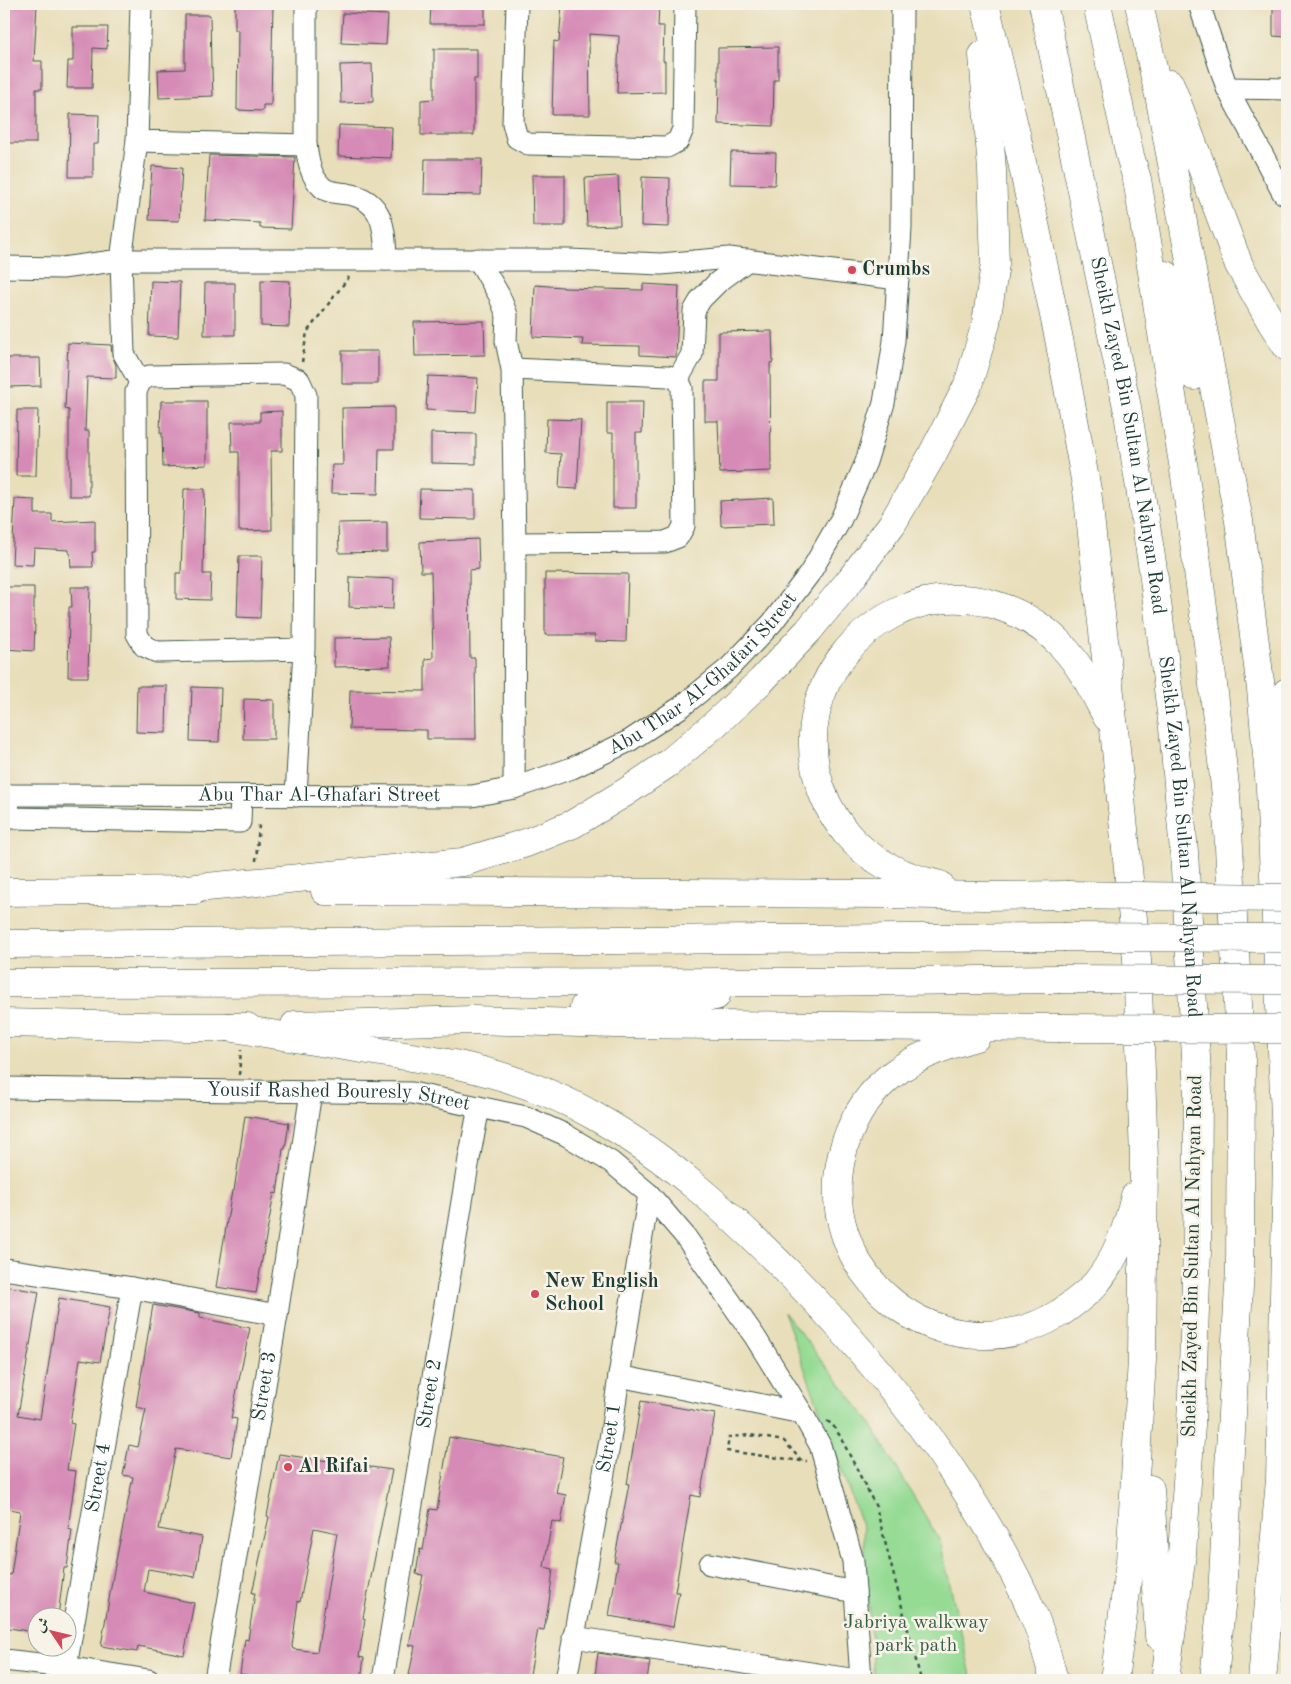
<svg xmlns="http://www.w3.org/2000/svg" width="1291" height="1684" font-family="'Old Standard TT',Amiri,serif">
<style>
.green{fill:#95db94;stroke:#5a8c64}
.building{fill:#d68bb6;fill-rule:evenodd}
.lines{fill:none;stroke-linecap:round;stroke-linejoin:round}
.minor-casing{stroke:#3d5548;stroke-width:23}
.highway-casing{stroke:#3d5548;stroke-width:29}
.path{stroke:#3d5548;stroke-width:2.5;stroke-dasharray:4 4;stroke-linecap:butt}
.minor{stroke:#fff;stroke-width:21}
.highway{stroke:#fff;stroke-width:28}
.highway-bridge-casing{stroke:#3d5548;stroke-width:29;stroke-linecap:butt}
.highway-bridge{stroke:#fff;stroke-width:28}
.poi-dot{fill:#d1495b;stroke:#f7f3e8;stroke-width:2}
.labels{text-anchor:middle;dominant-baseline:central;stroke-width:5;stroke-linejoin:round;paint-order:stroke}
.poi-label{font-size:20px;font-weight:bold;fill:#1f3d34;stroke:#f7f3e8;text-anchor:start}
.street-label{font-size:20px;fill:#1f3d34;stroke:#f7f3e8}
.park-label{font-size:20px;fill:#375d47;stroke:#f7f3e8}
</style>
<rect width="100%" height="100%" fill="#f7f3e8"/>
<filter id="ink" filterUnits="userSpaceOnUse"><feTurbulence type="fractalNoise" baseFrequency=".02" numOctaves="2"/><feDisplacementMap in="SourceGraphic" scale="10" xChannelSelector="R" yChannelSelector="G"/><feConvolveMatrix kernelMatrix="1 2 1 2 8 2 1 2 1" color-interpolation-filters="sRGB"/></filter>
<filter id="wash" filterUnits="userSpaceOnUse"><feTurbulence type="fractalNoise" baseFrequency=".0096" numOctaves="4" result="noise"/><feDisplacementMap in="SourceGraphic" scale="20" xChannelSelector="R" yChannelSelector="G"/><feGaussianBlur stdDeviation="1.12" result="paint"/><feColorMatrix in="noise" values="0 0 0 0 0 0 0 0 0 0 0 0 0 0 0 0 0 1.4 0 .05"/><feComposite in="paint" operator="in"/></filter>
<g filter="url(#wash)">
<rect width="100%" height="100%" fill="#e8deba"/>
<!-- green -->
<path class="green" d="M784 1312 868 1419 940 1541 972 1680H874L863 1529Z"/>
<g id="blocks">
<!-- building -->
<path class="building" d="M9 4H37L34 61H42V89H36V143H4V22H9Z
M235 4H273L271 105H263V111L237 110 238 30H235Z
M431 4H485V24H430Z
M562 4H659L658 26H664L663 61H665V92L617 93 619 36 589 34 590 115H552L554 41 559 42Z
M1273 4H1287V37L1273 36Z
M343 13 388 15 386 45 341 43Z
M185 15H210L211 68H212L213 96 159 98 158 70 185 69Z
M73 27H108L107 49 93 48 92 88H67L68 61H73Z
M778 47V80H774L773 126 718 124 719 80H718V48Z
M434 49H477V79H474V135H421V100L434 99Z
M372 64 373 102 341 103 340 65Z
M70 114 99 115 98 144H93V177H69Z
M339 125 392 127 391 158 338 156Z
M731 152 776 153 775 185 730 184Z
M209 155 295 157 291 229 260 228V223L205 220Z
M425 159H482L481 195 424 194Z
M152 166 182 168 179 221 149 220Z
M532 175H565V226H533Z
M618 176 620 225 587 226 585 178Z
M642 177 670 178 669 227 641 226Z
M261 280 290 281 289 327 261 326Z
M151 281 180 282 178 337 149 336Z
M205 283H235V335H204Z
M643 284 679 286 676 357 640 355V346L582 345 583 339 533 337 535 285 563 287V288L643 290Z
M484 321 485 355 415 356 414 322Z
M772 331 773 362 770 363 771 471 720 473 718 421H705V381H719V332Z
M68 343 111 345 112 355 116 365V378L87 377 85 431H89V496H69V410L65 409Z
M342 351H378V384H342Z
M8 358H40L41 386 8 387Z
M428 376 478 378 476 412 426 410Z
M161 401H207V465L163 467 162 433H160Z
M607 402H643L642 433H636V508H613V433H607Z
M394 407V449H379L378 494 331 493 332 465H343L342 408Z
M17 410H38L36 476H16Z
M282 411V451H271L272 530 239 531V452H232L231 422H260V412Z
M547 419 581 420 577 489 559 488 561 454 546 453Z
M431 433 476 434V464L431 463Z
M184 489H205L203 574H211L210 600 176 599V573H181Z
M420 489 475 490V519L419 518Z
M773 498 774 524 721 526 720 501Z
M15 499 35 500V514H52V522L95 520V552H92L93 567H71L70 553H69V550L34 548 33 565 12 564Z
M387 522V552L339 553 338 523Z
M478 539 479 569 469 570 470 658H475L476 739H427V730L349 729 350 690 425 691V659L433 658 431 572H421L420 542Z
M239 556H262L260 618 237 617Z
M545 573 628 574 626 642 595 641V635H545Z
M350 577 394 579 393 609 349 607Z
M4 587H34V625H35L34 651 4 649Z
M71 587H90L88 677H68L69 607H72Z
M389 637 390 666 334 667V638Z
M137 686H167L166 733 136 732Z
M192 687 221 688 219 742 190 741Z
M244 699 274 700V739H243Z
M245 1116 289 1123 285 1149H283L277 1194 274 1193 256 1293 216 1287 232 1191H234Z
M4 1286 39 1292 18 1415 40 1419 59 1298 110 1307 100 1362 80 1359 70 1423 74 1424 67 1470 76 1471 68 1529 72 1530 67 1568H64L58 1616H38V1633L4 1627V1574L11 1575 20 1511 4 1508Z
M153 1305 200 1313V1318L250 1328 231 1418 237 1419 231 1457 176 1449 169 1484H168L159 1529 202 1537 195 1577 148 1569 144 1592 194 1603 184 1655 138 1646 137 1652 101 1646 114 1570 133 1477 123 1475 129 1445 138 1447 146 1409 136 1407Z
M641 1401 715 1414 700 1497 691 1495 675 1592H679L673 1627 609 1616 618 1562H614L629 1484H627Z
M449 1437 563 1457 556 1493 566 1495 561 1523 552 1521 544 1567 553 1569 549 1602 544 1630 538 1629 529 1680H408L415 1646 409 1645 423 1575 416 1574 420 1549 423 1550 430 1509 437 1510Z
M279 1454 392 1470 363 1618 365 1619 359 1657 364 1658 361 1680H283L240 1674 245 1639 248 1640 255 1593H252L269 1517 267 1516ZM314 1528 337 1533 317 1652 293 1649 292 1646 298 1601 300 1602Z
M598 1653 650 1661 647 1680H626L595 1675Z"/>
</g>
</g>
<g filter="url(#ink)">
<use href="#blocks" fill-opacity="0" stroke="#3d5548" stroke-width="1"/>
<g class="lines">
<defs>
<g id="minor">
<path d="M141 4 137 141 306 145V4"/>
<path d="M517 4 513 123 517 138 528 144 667 147 678 141 683 129 685 4"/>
<path d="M1199 4 1227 88 1283 193 1287 195"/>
<path d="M1227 88 1287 89"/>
<path d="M137 141 121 260 124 354 140 382"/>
<path d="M306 145C308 160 310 176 322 187 328 193 340 193 348 194 384 200 385 230 386 260"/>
<path d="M478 259 499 295 507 315 506 341 512 369 515 543 514 788"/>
<path d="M4 267 62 268 121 260H569L661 264 729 258 898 279"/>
<path d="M512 369 668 376 678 379 682 388 684 526 678 537 665 542 515 543"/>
<path d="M678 379 692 354 694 311 701 299 718 282 748 260"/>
<path id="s1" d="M4 795 472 796 514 788 572 768 629 741 681 707 729 668 772 623 810 573 841 519 866 462 884 403 894 341 901 228 902 4"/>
<path d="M8 795 9 818 240 822 241 796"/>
<path d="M296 796 304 649 306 395 299 380 284 374 149 376 140 382 136 392 137 634 144 646 157 652 304 649"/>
<path id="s2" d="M4 1088 412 1093 526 1117 566 1135 611 1162 649 1194 685 1236 755 1337 802 1413"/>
<path d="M4 1269 132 1288 277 1315"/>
<path d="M619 1376 802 1413 820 1445 853 1561 861 1680"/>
<path d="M710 1564 855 1592"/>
<path d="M573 1637 857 1680"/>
<path d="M4 1660 66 1667 149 1680"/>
<path id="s3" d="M66 1667 132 1288"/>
<path id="s4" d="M215 1680 277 1315 311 1092"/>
<path id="s5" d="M383 1680 469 1159 479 1107"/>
<path id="s6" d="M566 1680 610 1440 619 1376 649 1194"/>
</g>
<g id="highway">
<path d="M985 4 1017 138 1059 339 1087 490 1114 729 1137 959 1144 1158 1142 1360 1130 1562 1114 1680"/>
<path id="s7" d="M1043 4 1127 407 1152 563 1173 728 1184 852 1198 1091 1197 1250 1191 1425 1182 1554 1165 1680"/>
<path d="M1097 4 1130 156 1137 179 1185 476 1209 651 1226 795 1241 1056 1240 1268 1222 1596 1214 1680"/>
<path d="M1139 4 1160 100 1239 521 1261 689 1270 788 1287 1159 1280 1480 1262 1680"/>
<path d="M1170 84 1239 265 1271 322 1287 347"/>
<path d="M1166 275 1182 325 1194 376"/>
<path d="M1276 742 1279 719 1287 692"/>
<path d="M940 885C904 877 870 862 846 833 786 759 811 657 893 614 921 599 955 595 985 602 1016 610 1042 624 1063 647 1082 667 1094 693 1107 717"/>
<path d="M176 890 463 862 526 843 573 824 626 792 670 762 715 724 762 680 808 631 851 579 892 524 931 457 968 385 986 323 995 264 992 170 983 55"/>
<path d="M325 891 886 894 984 896 1066 895"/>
<path d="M4 892 195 890"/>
<path d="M4 944 1063 937"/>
<path d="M4 983 806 982 1058 979"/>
<path d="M584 1007 682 1001 716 996"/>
<path d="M4 1023 187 1027H247"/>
<path d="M295 1025 472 1020 615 1024 1058 1028"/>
<path d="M228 1027 454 1064C504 1075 552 1091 596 1117 669 1158 732 1216 791 1275 853 1339 909 1404 958 1479 987 1523 1014 1568 1034 1616 1043 1637 1048 1659 1054 1680"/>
<path d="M976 1037C914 1054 866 1079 845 1144 804 1272 944 1384 1060 1313 1073 1304 1087 1294 1097 1282 1117 1257 1128 1226 1135 1196"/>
<path d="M1150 1489 1159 1636"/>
</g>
</defs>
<!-- minor casing -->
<use href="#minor" class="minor-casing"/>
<!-- highway casing -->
<use href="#highway" class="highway-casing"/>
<!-- path -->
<path class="path" d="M302 362 307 332 349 277
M256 861 259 825
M239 1075 241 1050
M827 1421 832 1424 840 1436 876 1507 921 1680
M802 1461 784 1441 750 1435 729 1437 727 1451 802 1461H807"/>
<!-- minor -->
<use href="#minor" class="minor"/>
<!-- highway -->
<use href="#highway" class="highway"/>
<defs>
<path id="highway-bridge" d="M1066 895 1287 898
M1063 937 1287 938
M1058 979 1287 980
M1058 1028 1287 1029"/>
</defs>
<!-- highway-bridge casing -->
<use href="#highway-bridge" class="highway-bridge-casing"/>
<!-- highway-bridge -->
<use href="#highway-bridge" class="highway-bridge"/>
</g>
</g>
<!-- markers -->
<g class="poi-dot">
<circle cx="852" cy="270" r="5"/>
<circle cx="535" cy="1294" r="5"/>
<circle cx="288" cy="1467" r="5"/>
</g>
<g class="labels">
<!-- poi labels -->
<g class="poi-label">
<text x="862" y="270">Crumbs</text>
<text x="545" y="1282">New English<tspan x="545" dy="23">School</tspan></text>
<text x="298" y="1467">Al Rifai</text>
</g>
<!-- street labels -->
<g class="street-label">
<text stroke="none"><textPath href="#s7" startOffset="440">Sheikh Zayed Bin Sultan Al Nahyan Road</textPath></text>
<text stroke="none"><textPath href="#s1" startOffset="735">Abu Thar Al-Ghafari Street</textPath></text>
<text stroke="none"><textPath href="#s1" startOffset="315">Abu Thar Al-Ghafari Street</textPath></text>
<text stroke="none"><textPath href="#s7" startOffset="845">Sheikh Zayed Bin Sultan Al Nahyan Road</textPath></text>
<text stroke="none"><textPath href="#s2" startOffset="335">Yousif Rashed Bouresly Street</textPath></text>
<text transform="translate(1193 1256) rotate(-89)">Sheikh Zayed Bin Sultan Al Nahyan Road</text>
<text stroke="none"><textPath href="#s4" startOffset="298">Street 3</textPath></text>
<text stroke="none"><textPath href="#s5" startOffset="290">Street 2</textPath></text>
<text stroke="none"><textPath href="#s6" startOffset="246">Street 1</textPath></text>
<text stroke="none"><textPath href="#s3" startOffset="192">Street 4</textPath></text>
</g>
<!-- park labels -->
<g class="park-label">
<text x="916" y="1623">Jabriya walkway<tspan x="916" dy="23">park path</tspan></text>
</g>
</g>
<!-- margin -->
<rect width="1291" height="1684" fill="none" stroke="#f7f3e8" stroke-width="20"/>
<!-- north arrow -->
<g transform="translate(52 1632) rotate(305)"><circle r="24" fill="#f7f3e8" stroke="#a1aaa0"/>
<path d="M0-4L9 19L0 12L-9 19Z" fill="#d1495b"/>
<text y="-8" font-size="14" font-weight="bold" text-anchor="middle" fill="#1f3d34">ش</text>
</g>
</svg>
